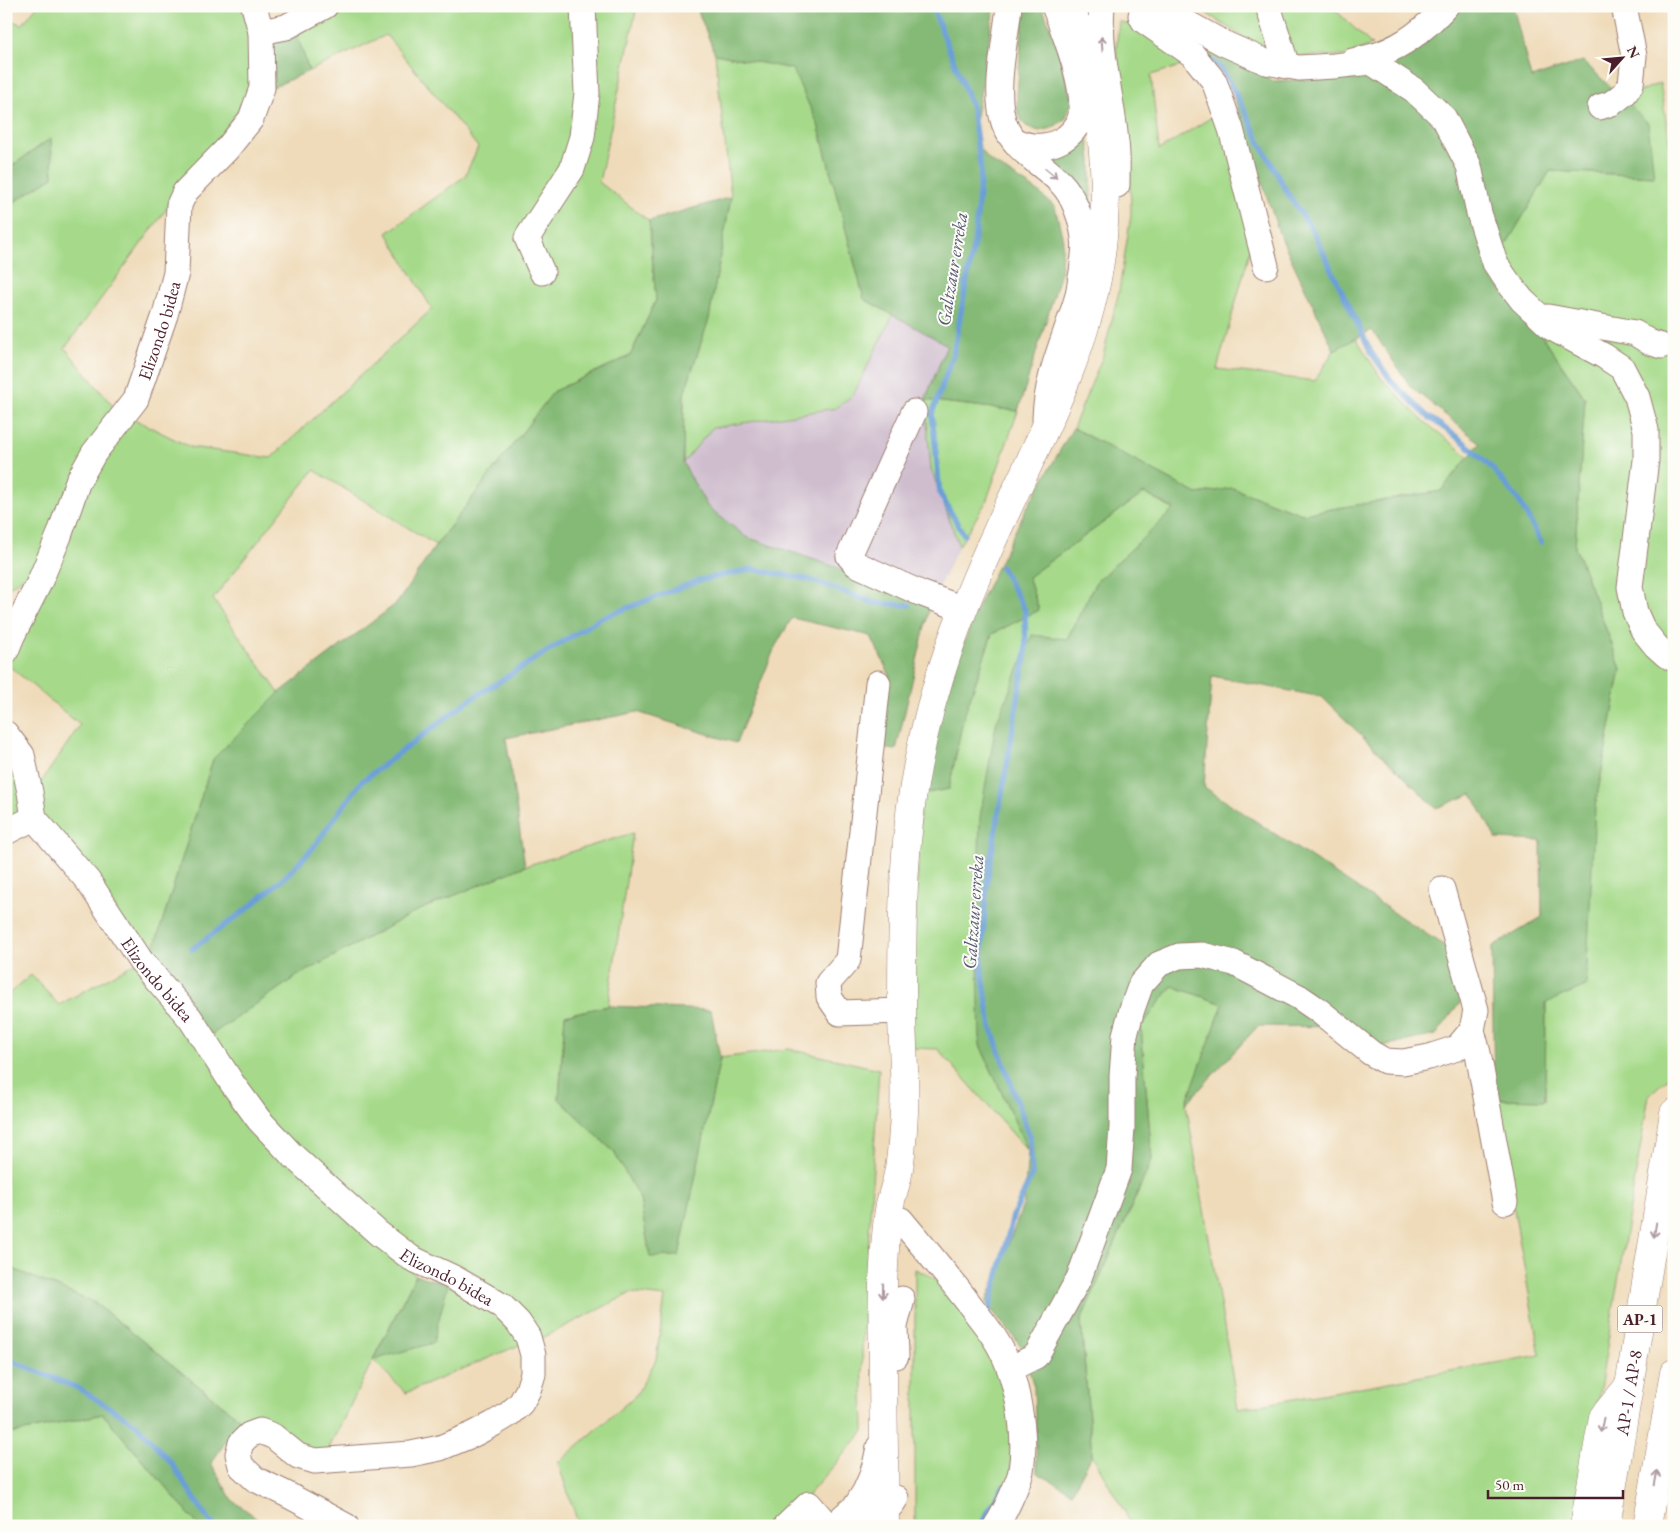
<svg xmlns="http://www.w3.org/2000/svg" width="1680" height="1532" font-family="'EB Garamond',serif">
<style>
.industrial{fill:#cfbdce}
.green{fill:#a6da8a;stroke:#787c5a}
.forest{fill:#84ba76;stroke:#676c50}
.lines{fill:none;stroke-linecap:round;stroke-linejoin:round}
.stream{stroke:#6a9fd6;stroke-width:5.5}
.minor-casing{stroke:#9c7d72;stroke-width:27}
.major-casing{stroke:#9c7d72;stroke-width:29}
.highway-casing{stroke:#9c7d72;stroke-width:29}
.minor{stroke:#fff;stroke-width:25}
.major{stroke:#fff;stroke-width:28}
.highway{stroke:#fff;stroke-width:28}
.oneway{stroke:#ae9aa0}
.labels{text-anchor:middle;dominant-baseline:central;stroke-width:4;stroke-linejoin:round;paint-order:stroke}
.shield{fill:#fdfcf7;stroke:#806168;stroke-width:1}
.shield-label{font-size:16px;font-weight:bold;fill:#4a1f2b}
.street-label{font-size:18px;fill:#4a1f2b;stroke:#fdfcf7}
.water-label{font-size:19px;font-style:italic;fill:#585978;stroke:#fdfcf7}
</style>
<rect width="100%" height="100%" fill="#fdfcf7"/>
<filter id="ink" filterUnits="userSpaceOnUse"><feTurbulence type="fractalNoise" baseFrequency=".02" numOctaves="2"/><feDisplacementMap in="SourceGraphic" scale="10" xChannelSelector="R" yChannelSelector="G"/><feConvolveMatrix kernelMatrix="1 2 1 2 8 2 1 2 1" color-interpolation-filters="sRGB"/></filter>
<filter id="wash" filterUnits="userSpaceOnUse"><feTurbulence type="fractalNoise" baseFrequency=".0096" numOctaves="4" result="noise"/><feDisplacementMap in="SourceGraphic" scale="20" xChannelSelector="R" yChannelSelector="G"/><feGaussianBlur stdDeviation="1.12" result="paint"/><feColorMatrix in="noise" values="0 0 0 0 0 0 0 0 0 0 0 0 0 0 0 0 0 1.4 0 .05"/><feComposite in="paint" operator="in"/></filter>
<g filter="url(#wash)">
<rect width="100%" height="100%" fill="#efdbba"/>
<!-- industrial -->
<path class="industrial" d="M893 315 947 345 925 400 931 469 959 546 930 605 830 565 746 537 707 506 683 463 712 428 836 408 853 395Z"/>
<!-- green -->
<path class="green" d="M37 6H237L243 11 251 36 254 64 247 99 65 348 117 411 37 569 6 589V207L53 177 51 139 6 170V18L22 25Z
M336 6H637L599 182 649 221 656 300 630 356 554 391 436 545 314 470 213 599 279 693 213 759 150 961 40 816 35 791 80 725 8 665 55 562 84 482 130 417 190 447 271 458 432 309 387 233 465 176 478 147 386 35 309 71 296 31Z
M1195 6H1331L1372 45 1343 56H1272Z
M1119 21 1148 33 1187 64 1151 75 1159 150 1220 112 1253 240 1217 369 1315 381 1334 350 1356 338 1381 378 1420 418 1469 457 1441 491 1302 514 1232 488 1197 494 1073 428 1103 356 1119 291 1131 215 1130 153 1116 50Z
M715 54 792 68 818 124 864 299 893 315 853 395 836 408 712 428 683 463 684 394 709 318 731 197Z
M1660 83 1672 157 1674 220V1076H1670L1649 1095 1577 1526H1133L1092 1455 1081 1320 1152 1160 1141 1027 1172 986 1224 1004 1186 1104 1238 1409 1540 1355 1494 1099 1545 1100 1546 1003 1595 807 1621 669 1575 547 1585 398 1537 329 1540 304 1501 253 1550 171 1654 176 1622 99Z
M925 400 1018 411 986 502 959 546 931 469Z
M1144 493 1174 510 1096 582 1067 639 980 1045 1028 1151 938 1049 910 1048 921 794 949 789 963 719 992 634 1039 610 1028 577Z
M6 746 26 807 6 824Z
M633 833 608 1006 565 1015 559 1099 614 1152 640 1199 650 1256 679 1255 720 1058 789 1049 879 1069 862 1348 864 1431 803 1501 778 1526H579L558 1463 636 1395 656 1360 665 1297 631 1293 536 1341 406 1246 271 1125 208 1037 297 976 417 911 525 866Z
M135 963 288 1158 416 1275 373 1359 449 1284 484 1303 524 1343 406 1393 373 1360 326 1454 307 1451 259 1422 241 1420 95 1303 13 1269 6 1270V996L31 975 59 1005Z
M915 1269 935 1278 983 1335 1001 1367 1012 1413 1011 1478 986 1526H915Z
M103 1414 199 1526H6V1435Z"/>
<!-- forest -->
<path class="forest" d="M696 6H994L983 79 975 121 978 145 989 160 1036 190 1055 207 1063 240 1060 276 1018 411 925 400 947 345 864 299 818 124 792 69 715 54Z
M1024 6H1042L1057 45 1072 103 1065 119 1052 128 1039 131 1026 126 1018 115 1017 95Z
M1453 6H1513L1531 78 1583 61 1648 123 1654 176 1550 171 1488 275 1537 329 1585 398 1575 547 1621 669 1595 807 1586 986 1546 1003 1545 1100 1494 1099 1492 947 1542 917 1541 841 1496 839 1472 794 1436 808 1322 697 1212 676 1204 787 1443 945 1468 992 1436 1035 1382 1046 1343 1027 1258 1026 1186 1104 1223 1004 1172 986 1141 1027 1152 1160 1081 1320 1092 1455 1072 1492 1037 1473 1034 1387 1022 1347 986 1303 1024 1203 1028 1151 980 1045 977 924 980 817 996 724 1032 635 1067 639 1096 582 1174 509 1144 493 1028 577 1039 610 992 634 963 719 949 789 921 794 934 726 976 610 1025 511 1073 428 1197 494 1232 488 1302 514 1441 491 1480 443 1411 387 1372 330 1334 350 1279 233 1228 79 1162 17 1273 81 1316 79Z
M296 31 309 71 271 88 270 48 275 41Z
M1087 129 1091 160V210L1086 212 1049 157Z
M51 138 53 177 6 207V170Z
M731 197 709 319 684 394 683 463 707 506 746 537 830 565 930 605 896 750 881 748 889 674 871 636 792 618 775 647 736 743 637 712 506 738 525 866 417 911 297 976 208 1037 150 961 213 759 279 693 397 603 436 545 554 391 630 356 656 300 649 221Z
M608 1006 711 1010 720 1058 679 1256 650 1257 640 1199 614 1152 559 1099 565 1015Z
M13 1269 95 1303 241 1420 211 1463 232 1500 268 1526H199L103 1414 6 1435V1270Z
M416 1275 448 1284 433 1343 373 1360Z"/>
<g class="lines">
<!-- stream -->
<path class="stream" d="M932 6 972 107 981 170 975 237 953 355 932 414 940 494 964 535
M1212 61 1221 68 1243 107 1259 141 1288 194 1313 231 1371 352 1392 382 1426 415 1464 442 1492 468 1519 501 1541 542
M192 949 247 909 285 877 312 849 361 782 468 701 599 619 697 581 752 569 811 580 874 603 909 605
M988 1314 1013 1216 1032 1175 1030 1138 991 1027 981 964 987 881 1026 652 1025 610 1001 567
M6 1360H9L78 1388 136 1424 172 1464 206 1516 215 1526
M980 1526 1003 1487"/>
</g>
</g>
<g filter="url(#ink)">
<g class="lines">
<defs>
<g id="minor">
<path d="M1009 6C1006 40 993 91 1004 123 1014 151 1042 163 1061 183 1074 196 1082 221 1084 238 1086 249 1083 262 1082 272 1080 282 1079 293 1076 302 1064 341 1046 378 1045 419"/>
<path d="M1102 6C1098 53 1112 96 1116 142 1118 156 1117 170 1117 185"/>
<path d="M1143 6 1141 16 1144 21 1193 55 1214 81 1231 129 1266 266"/>
<path d="M1156 6 1223 43 1266 62 1299 68 1334 66 1371 62 1414 90 1444 118 1469 166 1479 213 1495 263 1508 282 1522 300 1552 328 1604 356 1622 368 1637 397 1646 430V460L1630 587 1635 612 1643 630 1656 646 1666 655 1674 659"/>
<path d="M1268 6 1287 66"/>
<path d="M261 32 286 27 325 6"/>
<path d="M1353 61C1362 59 1371 57 1380 54 1405 45 1428 26 1446 6"/>
<path d="M1600 107 1612 103 1625 93 1631 84 1634 56 1624 6"/>
<path d="M1015 141C1030 147 1044 149 1060 141 1070 136 1079 126 1081 115 1086 89 1064 31 1054 6"/>
<path d="M542 272 527 238 572 169 582 137 587 93 583 6"/>
<path d="M1548 317 1635 333 1649 342 1661 346"/>
<path d="M914 412 849 556 856 564 920 593 963 609"/>
<path id="s1" d="M6 651 12 636 39 583 59 536 78 481 94 453 136 399 165 315 176 273 179 205 185 192 227 149 251 119 262 88 261 32 254 6"/>
<path d="M878 683 848 960 828 983 829 997 840 1013 902 1011"/>
<path id="s2" d="M6 734 22 755 30 792 34 818 88 881 141 961 190 1018 232 1083 259 1120 292 1155 378 1233 411 1258 454 1278 502 1306 518 1322 528 1337 533 1355V1374L528 1390 521 1403 508 1415 493 1424 474 1434 440 1448 411 1454 315 1461 298 1456 273 1436 260 1431 249 1435 241 1443 238 1454 241 1466 255 1479 286 1494 346 1526"/>
<path d="M6 832 34 818"/>
<path d="M1472 1030 1478 1053 1505 1202"/>
<path d="M901 1220C927 1251 953 1282 977 1314 984 1323 991 1332 997 1342 1017 1375 1027 1433 1021 1471 1018 1484 1004 1514 996 1526"/>
<path d="M896 1356 895 1326 902 1299"/>
<path d="M1010 1369 1036 1356 1079 1278 1119 1169 1122 1127V1076L1125 1035 1132 1009 1141 984 1159 964 1179 956 1202 955 1234 963 1299 997 1318 1010 1371 1053 1385 1061 1403 1062 1429 1057 1457 1048 1472 1030 1476 1010 1442 889"/>
<path d="M786 1526 809 1504 828 1526"/>
<path d="M836 1526C842 1514 852 1512 858 1503 869 1487 876 1465 879 1447"/>
<path d="M853 1526C871 1520 886 1516 896 1498"/>
</g>
<path id="major" d="M885 1526C884 1476 884 1426 883 1377 883 1340 881 1303 884 1267 885 1246 886 1225 890 1205 892 1194 896 1185 898 1174 902 1154 903 1132 904 1112 906 1078 902 1044 902 1010 902 929 902 848 917 768 932 685 962 607 997 531 1035 448 1084 359 1099 268 1113 184 1101 86 1070 6"/>
<g id="highway">
<path d="M1584 1526 1603 1417 1628 1387"/>
<path id="s3" d="M1606 1526 1674 1113"/>
<path d="M1647 1526 1674 1373"/>
</g>
</defs>
<!-- minor casing -->
<use href="#minor" class="minor-casing"/>
<!-- major casing -->
<use href="#major" class="major-casing"/>
<!-- highway casing -->
<use href="#highway" class="highway-casing"/>
<!-- minor -->
<use href="#minor" class="minor"/>
<!-- major -->
<use href="#major" class="major"/>
<!-- highway -->
<use href="#highway" class="highway"/>
</g>
<!-- one-way arrows -->
<defs><path id="oneway-shaft" d="M-6 0H5M1.5-3L5.5 0L1.5 3" fill="none" stroke-width="1.6" stroke-linecap="round" stroke-linejoin="round" transform="scale(1.25)"/></defs>
<g class="oneway">
<use href="#oneway-shaft" transform="translate(1102 44) rotate(-94)"/>
<use href="#oneway-shaft" transform="translate(1051 173) rotate(40)"/>
<use href="#oneway-shaft" transform="translate(1655 1230) rotate(99)"/>
<use href="#oneway-shaft" transform="translate(883 1291) rotate(91)"/>
<use href="#oneway-shaft" transform="translate(1602 1425) rotate(102)"/>
<use href="#oneway-shaft" transform="translate(1656 1478) rotate(-80)"/>
</g>
</g>
<g class="labels">
<!-- shield labels -->
<rect class="shield" x="1617.5" y="1305.5" width="45" height="27" rx="4"/>
<g class="shield-label">
<text x="1640" y="1319">AP-1</text>
</g>
<!-- street labels -->
<g class="street-label">
<text stroke="none"><textPath href="#s1" startOffset="358">Elizondo bidea</textPath></text>
<text stroke="none"><textPath href="#s2" startOffset="294">Elizondo bidea</textPath></text>
<text stroke="none"><textPath href="#s2" startOffset="714">Elizondo bidea</textPath></text>
<text stroke="none"><textPath href="#s3" startOffset="135">AP-1 / AP-8</textPath></text>
</g>
<!-- water labels -->
<g class="water-label">
<text transform="translate(952 269) rotate(-81)">Galtzaur erreka</text>
<text transform="translate(973 912) rotate(-86)">Galtzaur erreka</text>
</g>
</g>
<!-- margin -->
<rect width="1680" height="1532" fill="none" stroke="#fdfcf7" stroke-width="25"/>
<!-- north arrow -->
<g transform="translate(1622 58) rotate(63)" stroke="#fdfcf7" stroke-width="4" paint-order="stroke">
<path d="M0-4L9 19L0 12L-9 19Z" fill="#4a1f2b"/>
<text y="-8" font-size="14" font-weight="bold" text-anchor="middle" fill="#4a1f2b">N</text>
</g>
<!-- scale -->
<path d="M1488 1490v8h135v-8" fill="none" stroke="#4a1f2b" stroke-width="2.5"/>
<text x="1495" y="1490" font-size="15" fill="#4a1f2b" stroke="#fdfcf7" stroke-width="4" paint-order="stroke">50 m</text>
</svg>
